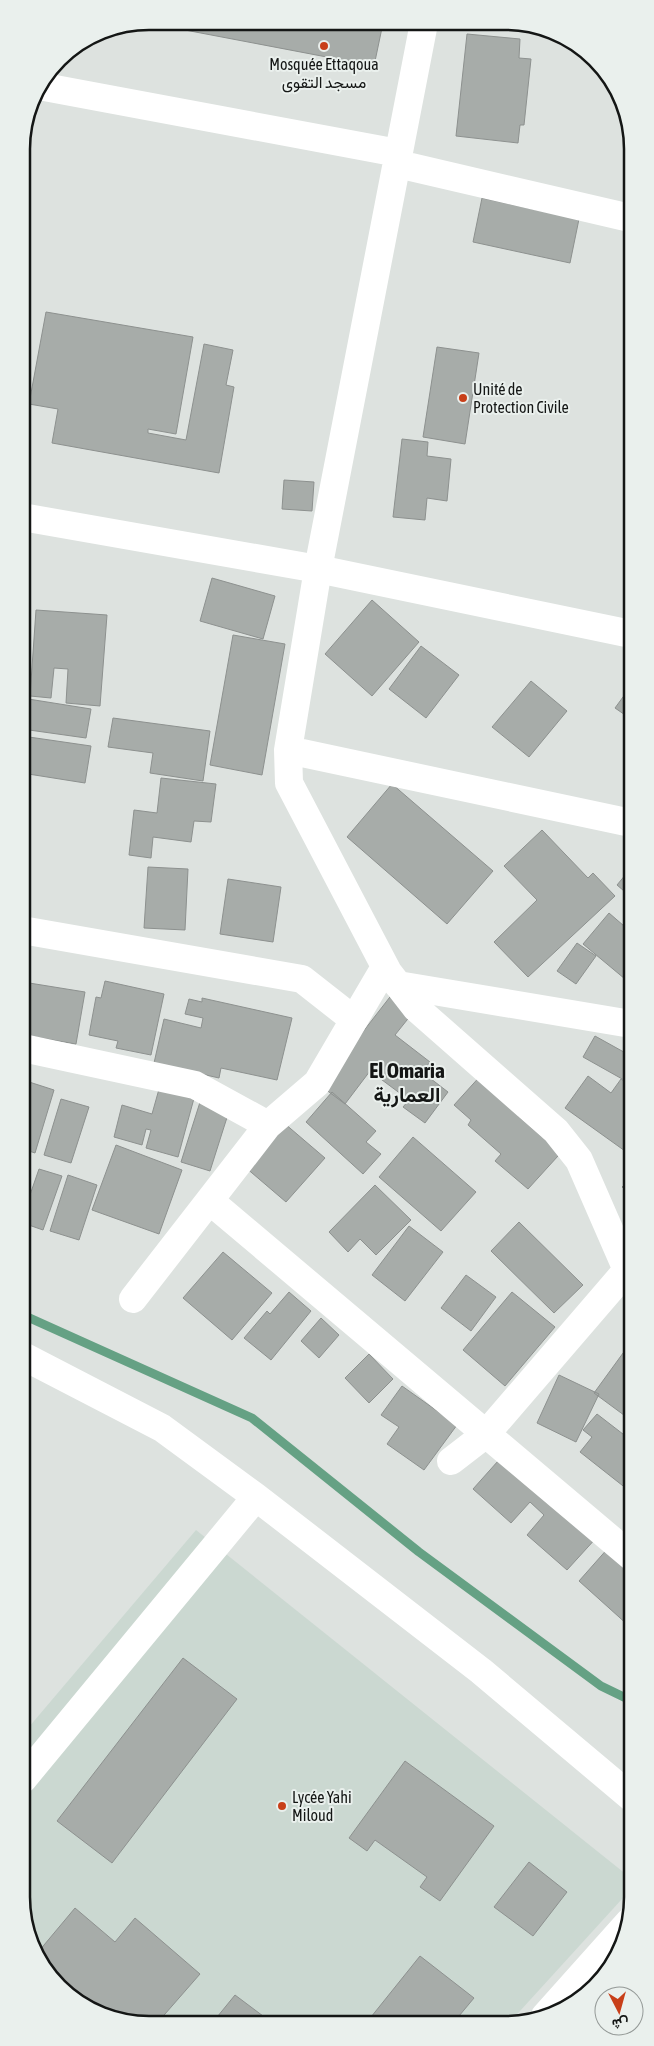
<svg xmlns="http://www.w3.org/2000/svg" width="654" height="2046" font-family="'Asap Condensed',Vazirmatn,sans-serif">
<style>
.built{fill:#cbd8d1}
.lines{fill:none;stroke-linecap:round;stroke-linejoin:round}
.stream{stroke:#65a184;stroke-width:9}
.building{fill:#a7aca9;stroke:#8d918f}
.minor{stroke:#fff;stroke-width:28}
.major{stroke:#fff;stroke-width:28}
.poi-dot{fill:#c83f19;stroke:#eaf0ed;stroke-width:2}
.labels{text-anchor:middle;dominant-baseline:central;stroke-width:4;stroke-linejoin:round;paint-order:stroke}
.poi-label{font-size:16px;fill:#141615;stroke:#eaf0ed;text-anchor:start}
.district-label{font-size:21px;font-weight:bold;fill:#141615;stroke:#eaf0ed}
.rim{fill:none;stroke:#141615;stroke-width:2.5}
</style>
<rect width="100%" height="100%" fill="#dde2df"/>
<!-- built -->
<path class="built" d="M196 1530 632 1879V1888L510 2022H124L58 1987 24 1922 23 1734Z"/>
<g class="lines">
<!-- stream -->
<path class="stream" d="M23 1315 252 1418 419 1552 601 1686 632 1701"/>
</g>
<!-- building -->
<path class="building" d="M164 21 383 23 374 66 164 26Z
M467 34 520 39 519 58 531 59 524 125H520L518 143 456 136Z
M482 198 579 219 570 263 473 242Z
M46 312 193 337 176 434 148 429V433L186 440 204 344 233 350 226 385 234 387 219 473 52 443 58 409 29 404Z
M437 347 479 353 465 444 423 437Z
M402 439 428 442 427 456 451 459 447 501 427 498 425 520 393 517Z
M284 480 314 482 312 511 282 509Z
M212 578 275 596 263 639 200 621Z
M372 600 419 642 372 696 325 654Z
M36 610 107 615 100 706 66 703 68 669 54 668 51 698 30 696Z
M233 635 285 644 262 775 210 765Z
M421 646 459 675 426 718 389 689Z
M531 681 567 711 529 757 492 727Z
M631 686V719L615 708Z
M22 698 91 709 86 738 22 729Z
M113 718 210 731 203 781 150 773 153 753 108 747Z
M22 736 91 746 85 783 22 773Z
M161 778 216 784 211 822 194 821 191 842 153 837 151 858 129 855 134 810 157 813Z
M392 784 493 871 447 924 347 837Z
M542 830 588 878 593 873 615 896 528 977 494 942 537 900 504 866Z
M148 867 188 869 185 930 144 928Z
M631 868V897L617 885Z
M228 879 281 887 273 942 220 934Z
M609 913 631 932V984L583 944Z
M577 943 596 956 576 984 557 971Z
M105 981 164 994 151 1055 116 1048 118 1041 89 1035 96 997 101 998Z
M23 982 85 992 76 1044 23 1035Z
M393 993 415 1010 395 1035 430 1062 422 1072 448 1092 425 1123 403 1107 409 1100 370 1071 345 1104 321 1086Z
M202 998 292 1018 277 1080 221 1068 219 1078 154 1063 164 1019 201 1028 203 1018 185 1014 189 999 202 1002Z
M595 1036 631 1056V1067L624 1080 583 1057Z
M483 1073 524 1110 518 1116 542 1137 550 1129 568 1145 528 1189 495 1161 501 1154 468 1125 471 1120 454 1105Z
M588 1076 611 1093 621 1079 632 1087V1156L565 1108Z
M23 1080 54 1090 35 1153 23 1149Z
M161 1082 196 1091 178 1157 146 1148 151 1130 146 1129 142 1145 114 1137 122 1105 152 1114Z
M332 1092 376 1131 366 1142 381 1154 363 1174 306 1122Z
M61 1099 89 1107 71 1163 44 1155Z
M201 1099 230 1108 210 1171 181 1162Z
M284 1123 325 1158 286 1202 245 1167Z
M413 1137 476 1192 441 1231 379 1177Z
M116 1145 182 1170 159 1234 92 1210Z
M23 1159 30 1162 23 1184Z
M39 1169 62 1176 43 1230 23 1223V1215Z
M68 1175 97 1185 79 1240 50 1231Z
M632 1177V1195L622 1187Z
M375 1185 411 1220 376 1255 360 1239 348 1252 329 1232Z
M519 1222 583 1285 554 1313 491 1251Z
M409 1226 443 1252 405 1301 372 1275Z
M223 1252 272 1293 232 1340 183 1298Z
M466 1275 496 1297 471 1331 441 1308Z
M289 1292 311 1311 271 1360 244 1338 267 1311 270 1314Z
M512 1292 555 1327 505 1386 463 1350Z
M321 1318 339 1335 319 1358 301 1341Z
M626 1349 632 1353V1421L594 1393Z
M369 1354 393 1379 369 1403 345 1378Z
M559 1375 599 1394 576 1442 537 1423Z
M402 1386 457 1425 424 1470 387 1444 399 1427 381 1415Z
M597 1414 632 1441V1493L580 1452 592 1437 583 1430Z
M515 1442 608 1525 567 1570 527 1535 544 1515 530 1502 511 1523 473 1489Z
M617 1538 632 1551V1635L626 1629 629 1626 579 1581Z
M183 1658 237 1699 112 1863 57 1821Z
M405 1761 494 1826 440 1901 420 1887 427 1877 375 1840 367 1851 349 1838Z
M529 1862 567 1892 533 1936 494 1907Z
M75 1908 115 1942 135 1918 200 1974 158 2022H124L58 1987 39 1951Z
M420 1956 474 1998 454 2022H367Z
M235 1995 271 2022H213Z"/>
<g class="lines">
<!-- minor -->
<path class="minor" d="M424 23 318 569 288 750 289 783 388 972 416 1008 556 1131 579 1160 627 1270 632 1275
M39 86 398 153
M398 164 630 218
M288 750 631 823
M22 930 302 979 353 1019
M398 985 631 1024
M23 1048 195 1085 268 1125
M210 1201 632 1557
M133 1299 268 1125 317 1083 385 967
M23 1356 162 1428 256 1497 481 1671 632 1798
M451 1461 486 1434 627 1270
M23 1779 256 1497"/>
<!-- major -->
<path class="major" d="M22 517 318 569 631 634
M545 2016 629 1922"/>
</g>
<!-- markers -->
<g class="poi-dot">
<circle cx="324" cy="46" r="5"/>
<circle cx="463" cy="398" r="5"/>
<circle cx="282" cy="1806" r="5"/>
</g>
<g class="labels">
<!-- poi labels -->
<g class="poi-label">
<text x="324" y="64" text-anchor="middle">Mosquée Ettaqoua<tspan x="324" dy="18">مسجد التقوى</tspan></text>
<text x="473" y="389">Unité de<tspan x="473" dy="18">Protection Civile</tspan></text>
<text x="292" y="1797">Lycée Yahi<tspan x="292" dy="18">Miloud</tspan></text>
</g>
<!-- district labels -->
<g class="district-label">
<text x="407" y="1070">El Omaria<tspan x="407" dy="24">العمارية</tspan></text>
</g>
</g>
<!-- crop -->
<path d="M0 0H654V2046H0ZM149 30H505A119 119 0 0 1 624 149V1897A119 119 0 0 1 505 2016H149A119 119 0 0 1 30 1897V149A119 119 0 0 1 149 30Z" fill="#eaf0ed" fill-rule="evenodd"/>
<path class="rim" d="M149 30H505A119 119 0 0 1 624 149V1897A119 119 0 0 1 505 2016H149A119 119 0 0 1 30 1897V149A119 119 0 0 1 149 30Z"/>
<!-- north arrow -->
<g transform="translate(619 2011) rotate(174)"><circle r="24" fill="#eaf0ed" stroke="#949997"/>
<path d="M0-4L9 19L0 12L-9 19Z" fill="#c83f19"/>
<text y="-8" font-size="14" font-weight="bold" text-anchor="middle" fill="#141615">ش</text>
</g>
</svg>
